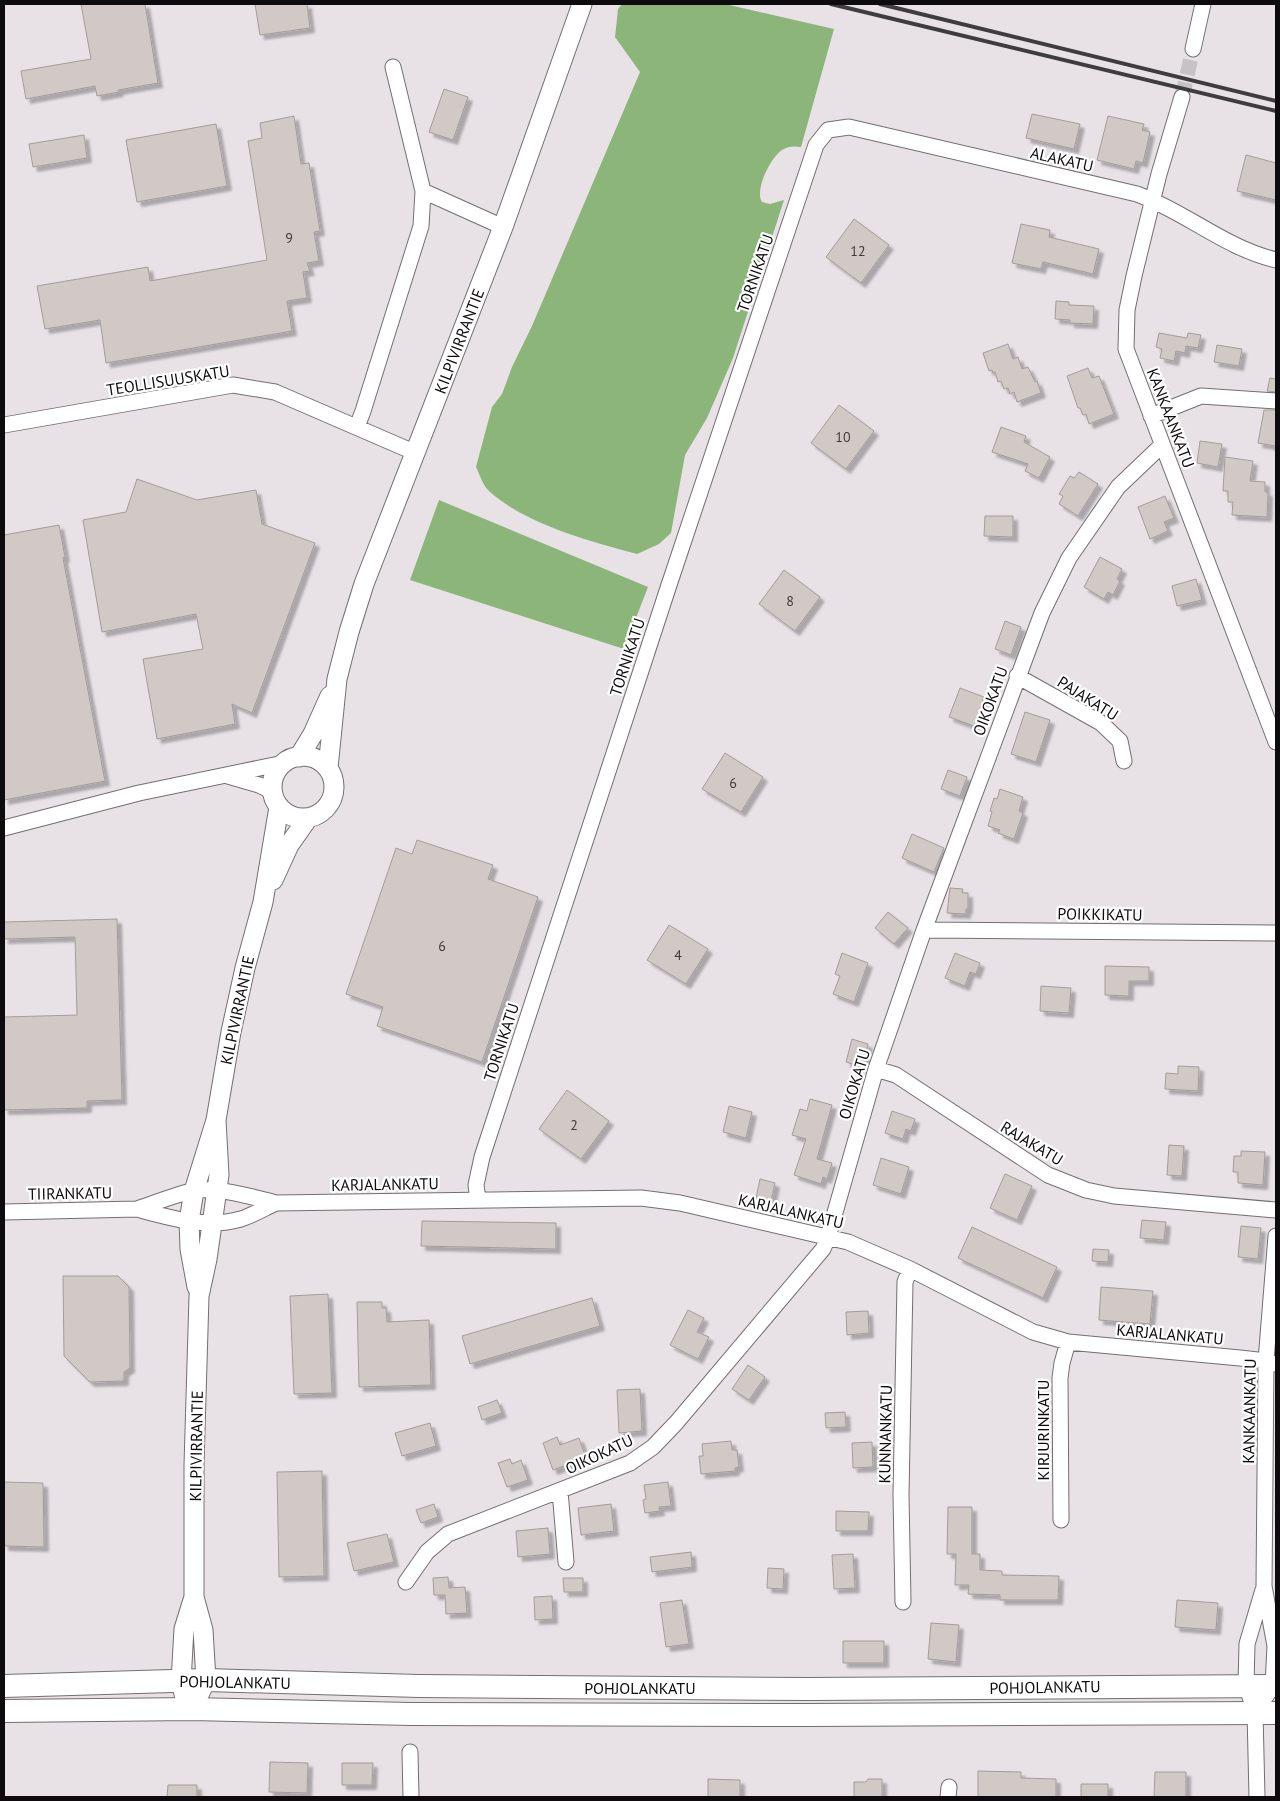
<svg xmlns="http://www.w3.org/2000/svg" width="1280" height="1801" font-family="'PT Sans',sans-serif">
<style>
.forest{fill:#8cb579}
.building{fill:#d0c9c5;stroke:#a39c99;filter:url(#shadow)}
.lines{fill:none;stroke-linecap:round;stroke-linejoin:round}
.minor-tunnel{stroke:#c7c2c6;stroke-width:15;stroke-dasharray:15 8;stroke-linecap:butt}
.minor-casing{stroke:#746e73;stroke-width:17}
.tertiary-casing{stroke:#746e73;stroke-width:21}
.secondary-casing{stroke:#746e73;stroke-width:24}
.minor{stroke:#fff;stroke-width:15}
.tertiary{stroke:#fff;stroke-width:19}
.secondary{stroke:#fff;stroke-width:22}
.rail{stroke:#3f3c3f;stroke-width:4}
.labels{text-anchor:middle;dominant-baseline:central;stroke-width:4.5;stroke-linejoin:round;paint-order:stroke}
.number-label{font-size:14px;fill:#3e3a3b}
.street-label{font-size:16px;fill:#0d0b0d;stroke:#fff}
</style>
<defs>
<filter id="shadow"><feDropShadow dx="4.5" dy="4.5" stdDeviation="1" flood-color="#0004"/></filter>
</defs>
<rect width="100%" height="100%" fill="#e8e2e7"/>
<!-- forest -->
<path class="forest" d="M622 4H725L834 29 801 147C794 146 788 146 782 150 771 157 754 190 762 202L770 204 784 200 733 358 707 418 685 455 671 533 659 544 637 554C589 541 527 525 489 491 483 486 480 475 476 467L492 407 502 394 512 367 532 326 640 72 615 37 618 9Z
M439 500 648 587 624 649 410 580Z"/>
<!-- building -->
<path class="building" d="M81 4H145L158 83 118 90 119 92 97 96 95 86 26 99 21 71 91 59Z
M255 4H307L310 28 260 35Z
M444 89 468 97 453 140 429 132Z
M1032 114 1080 124 1074 149 1026 138Z
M294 116 301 164 309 163 320 231 314 232 319 261 307 263 310 271 303 272 307 298 287 301 292 331 106 363 100 320 45 329 37 286 148 267 150 281 267 260 248 141 262 138 260 123Z
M1108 116 1144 124 1142 130 1150 132 1143 163 1136 161 1134 169 1097 160Z
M216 124 227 186 137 202 126 140Z
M84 135 87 158 33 167 29 144Z
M1246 155 1276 163V200L1237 191Z
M854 219 889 245 861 283 826 257Z
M1021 224 1050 230 1049 237 1099 249 1093 274 1043 262 1041 269 1012 263Z
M1056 301 1069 302V305L1094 306 1093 324 1070 323V320L1055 319Z
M1159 333 1187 338 1188 333 1201 335 1198 348 1186 346 1185 353 1176 351 1174 361 1160 358 1162 349 1156 347Z
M1008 344 1013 359 1018 357 1022 369 1028 367 1035 382 1037 381 1041 393 1017 402 1014 392 1010 394 1008 388 1004 389 1001 381 998 382 995 372 993 373 992 370 989 371 983 353Z
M1217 345 1242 349 1239 366 1214 362Z
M1088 368 1092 378 1099 376 1114 414 1089 424 1086 414 1083 415 1080 408H1078L1067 376Z
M1270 378 1276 379V392L1267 391Z
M839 405 874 431 846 469 811 443Z
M1264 410H1276V446L1258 443Z
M1001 427 1026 436 1024 442 1050 457 1039 478 1025 471 1028 464 992 452Z
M1200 441 1222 444 1218 467 1197 463Z
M1225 457 1253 461 1250 481 1265 482V492H1268L1267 517 1232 515 1233 502H1228V491H1223Z
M1079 472 1098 484 1078 516 1059 504 1063 496 1059 494 1070 476 1074 478Z
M137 479 197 500 256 490 262 524 315 543 252 713 232 704 235 724 157 739 143 659 203 649 196 614 102 632 83 520 126 512Z
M1165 496 1174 518 1164 522 1168 531 1150 539 1138 507Z
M985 516H1013V537L984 536Z
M59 525 65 557 63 558 105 781 4 800V535Z
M1100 557 1122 569 1117 579 1120 581 1113 595 1108 592 1104 599 1084 587Z
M784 570 820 597 795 631 759 604Z
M1196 579 1202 600 1177 606 1172 586Z
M1005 621 1021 627 1011 655 995 649Z
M960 688 984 697 974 726 949 717Z
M1025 712 1050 720 1036 762 1011 754Z
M725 753 763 777 741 812 702 789Z
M948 770 967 777 960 796 941 789Z
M1000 789 1023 797 1019 811 1023 813 1014 839 998 833 1000 830 988 826 992 812 990 811 994 798 997 799Z
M912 834 944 848 934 872 902 858Z
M417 840 493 865 488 879 538 897 482 1062 377 1026 383 1007 346 994 396 848 412 854Z
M950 888 963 889 962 893H968V909H966V914L947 913Z
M888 912 908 928 894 944 875 928Z
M117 919 122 1100 87 1101V1108L4 1110V1017L77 1015 75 937 4 939V922Z
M669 925 708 949 686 984 647 960Z
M842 953 868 963 854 1002 833 994 840 976 835 974Z
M955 953 980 963 976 974 970 972 965 986 945 978Z
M1105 966 1149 967V981H1129V996L1105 995Z
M1041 986 1071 988 1069 1013 1040 1011Z
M852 1039 868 1044 862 1067 846 1062Z
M1178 1066 1199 1067 1198 1091 1165 1089 1166 1073 1178 1074Z
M567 1090 609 1121 581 1159 539 1129Z
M810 1099 832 1105 817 1159 832 1163 827 1179 823 1177 821 1184 794 1175 806 1139 792 1135 800 1109 807 1111Z
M729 1106 752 1112 746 1138 723 1132Z
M892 1111 915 1119 911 1131 906 1129 903 1139 885 1133Z
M1169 1145 1184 1146 1182 1176 1167 1175Z
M1241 1151 1265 1152 1263 1185 1238 1183V1172H1233L1234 1156H1241Z
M881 1158 909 1167 901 1194 873 1185Z
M1005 1174 1032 1186 1017 1220 990 1208Z
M760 1179 775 1183 771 1202 756 1198Z
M1142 1220 1166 1222 1164 1240 1140 1238Z
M422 1221 556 1223V1249L421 1246Z
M1241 1226 1261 1228 1258 1259 1238 1257Z
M972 1227 1057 1267 1043 1298 958 1258Z
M1093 1249 1109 1250 1108 1262 1092 1261Z
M63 1276H118L129 1287 130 1368 124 1372V1381L90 1382 64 1356Z
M1101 1287 1153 1291 1150 1324 1099 1320Z
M328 1294 332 1393 294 1394 290 1296Z
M592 1298 600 1326 470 1364 462 1336Z
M357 1302H382V1308H386L387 1322 429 1320 431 1385 359 1387Z
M688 1310 704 1318 697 1332 709 1337 698 1359 670 1345Z
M868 1311 869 1333 847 1335 846 1312Z
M748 1365 765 1377 749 1400 732 1389Z
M640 1389 642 1431 619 1433 617 1390Z
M497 1400 502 1413 482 1420 478 1407Z
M845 1412 846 1427 826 1428 825 1413Z
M430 1423 436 1446 402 1456 395 1433Z
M557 1437 560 1445 579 1438 586 1458 553 1470 543 1443Z
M731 1441 732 1450H737L739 1467 735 1468V1471L701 1474 699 1456H703L702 1444Z
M872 1442 873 1467 853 1468 852 1443Z
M510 1459 512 1464 521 1460 528 1480 507 1487 498 1463Z
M322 1471 324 1576 279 1577 277 1472Z
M4 1482 43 1483 44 1547 4 1546Z
M668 1482 671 1506 659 1507 660 1511 645 1513 643 1500 646 1499 644 1485Z
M434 1504 438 1517 421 1523 416 1510Z
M611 1504 614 1531 581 1535 578 1508Z
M948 1507H972V1554H980V1570L1002 1571V1575L1059 1576 1058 1600H1000V1595L968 1594 969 1585H955L956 1554H947Z
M836 1511 869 1512 868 1531H836Z
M548 1528 550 1554 518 1557 516 1531Z
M387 1534 394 1562 354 1571 347 1543Z
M691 1552 692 1567 652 1572 650 1557Z
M853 1554 855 1588 834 1589 832 1555Z
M768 1568 784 1569 783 1589 767 1588Z
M448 1577 449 1588 465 1587 467 1613 446 1614 445 1595H434L433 1578Z
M563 1578H583V1592H564Z
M552 1596 553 1619 535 1620 534 1597Z
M682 1600 689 1644 666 1647 660 1603Z
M1177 1600 1218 1603 1216 1630 1175 1627Z
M931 1623 959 1625 956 1662 928 1659Z
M843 1641H884V1663H843Z
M270 1762 308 1763 307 1793 269 1792Z
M342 1763H373L372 1785H342Z
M978 1771 1021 1772V1778L1056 1779V1797H978Z
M1155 1772H1186V1797H1154Z
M708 1779 740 1780V1797H708Z
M868 1779H882V1797H854V1782H866Z
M1081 1784H1108V1797H1081Z
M168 1785H197V1797H167Z"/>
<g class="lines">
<!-- minor-tunnel -->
<path class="minor-tunnel" d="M1182 97 1193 49"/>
<defs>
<path id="minor" d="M1193 49 1203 4
M1182 97 1159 174 1134 276 1127 310 1126 349 1276 742
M423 191 503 227
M1151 416 1201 396 1276 401
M4 425 233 385 275 392 416 453
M357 427 363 411 421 226 423 191 393 67
M1017 676 1101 723 1120 741 1124 761
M228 776 259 785 273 792
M4 828 139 793 284 763
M924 930 1276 933
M876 1069 896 1075 1048 1175 1086 1190 1114 1196 1276 1210
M478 1200 476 1185 482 1157 669 585 816 145 828 130 849 127 1137 194C1186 212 1225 248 1276 260
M276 1203C265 1208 253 1215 241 1219 206 1229 170 1218 137 1209 155 1203 174 1195 192 1191 217 1186 252 1197 276 1203L641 1198 680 1203 848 1242 910 1269 1033 1332 1068 1342 1240 1358 1266 1361 1276 1364
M4 1212 137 1209
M560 1491 566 1562
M1061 1520 1060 1378 1062 1363 1068 1342
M406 1582 427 1552 448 1534 630 1463 653 1447 676 1423 823 1249 828 1237 876 1069 924 930 1042 613 1069 558 1118 487 1162 445
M903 1602 901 1495 905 1282 910 1269
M1255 1712 1273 1686 1275 1646 1264 1586 1266 1361 1276 1236
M410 1752 411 1797
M948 1797 949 1787
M1257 1797 1255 1712 1246 1685 1247 1644 1263 1590"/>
<path id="tertiary" d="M272 787a31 31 0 1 1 62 0a31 31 0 1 1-62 0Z
M299 757 313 734 330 696
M328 768 337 679 349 632 364 584 503 227 582 4
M273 880 289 845 308 818
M197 1287 190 1249 189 1221 194 1191 216 1120 231 1032 245 968 263 902 279 807
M192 1709 206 1680 203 1630 194 1597V1465L199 1296 207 1259 219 1175 216 1120
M192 1709 184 1694 181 1681 184 1629 194 1597"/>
<path id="secondary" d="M4 1686 206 1680 419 1686 808 1689 1276 1686
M4 1711 192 1709 411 1714 808 1715 1276 1713"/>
</defs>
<!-- minor casing -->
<use href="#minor" class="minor-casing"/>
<!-- tertiary casing -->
<use href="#tertiary" class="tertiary-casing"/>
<!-- secondary casing -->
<use href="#secondary" class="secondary-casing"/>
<!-- minor -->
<use href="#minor" class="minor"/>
<!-- tertiary -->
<use href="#tertiary" class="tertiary"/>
<!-- secondary -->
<use href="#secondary" class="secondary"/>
<!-- rail -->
<path class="rail" d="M831 4 1276 111
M880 4 1276 101"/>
</g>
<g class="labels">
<!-- number labels -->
<g class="number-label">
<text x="289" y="238">9</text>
<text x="858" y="251">12</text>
<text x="843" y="437">10</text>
<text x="790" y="601">8</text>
<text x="733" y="783">6</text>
<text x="442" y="946">6</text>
<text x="678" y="955">4</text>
<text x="574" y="1125">2</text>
</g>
<!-- street labels -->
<g class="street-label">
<text transform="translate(1062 159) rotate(13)">ALAKATU</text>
<text transform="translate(755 273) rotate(-71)">TORNIKATU</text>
<text transform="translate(459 341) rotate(-69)">KILPIVIRRANTIE</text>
<text transform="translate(168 380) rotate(-9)">TEOLLISUUSKATU</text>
<text transform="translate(1171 418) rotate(69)">KANKAANKATU</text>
<text transform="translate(627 657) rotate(-72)">TORNIKATU</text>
<text transform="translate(1088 698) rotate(32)">PAJAKATU</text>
<text transform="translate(990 701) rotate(-70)">OIKOKATU</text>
<text transform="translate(1100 914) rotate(1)">POIKKIKATU</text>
<text transform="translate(237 1010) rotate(-78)">KILPIVIRRANTIE</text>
<text transform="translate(501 1042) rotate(-72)">TORNIKATU</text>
<text transform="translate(854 1084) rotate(-73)">OIKOKATU</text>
<text transform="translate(1032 1143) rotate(31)">RAJAKATU</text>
<text transform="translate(385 1184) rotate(-1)">KARJALANKATU</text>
<text transform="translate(70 1193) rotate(-1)">TIIRANKATU</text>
<text transform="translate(791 1211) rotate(13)">KARJALANKATU</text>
<text transform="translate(1170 1334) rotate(5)">KARJALANKATU</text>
<text transform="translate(1249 1411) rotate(-89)">KANKAANKATU</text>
<text transform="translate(1043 1430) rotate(-90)">KIRJURINKATU</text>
<text transform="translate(885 1434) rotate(-89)">KUNNANKATU</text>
<text transform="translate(196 1446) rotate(-89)">KILPIVIRRANTIE</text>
<text transform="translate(599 1454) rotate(-25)">OIKOKATU</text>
<text transform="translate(235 1682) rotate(1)">POHJOLANKATU</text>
<text transform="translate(1045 1687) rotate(-1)">POHJOLANKATU</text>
<text x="640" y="1688">POHJOLANKATU</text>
</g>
</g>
<!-- border -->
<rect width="1280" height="1801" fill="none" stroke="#0d0b0d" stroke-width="10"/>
</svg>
